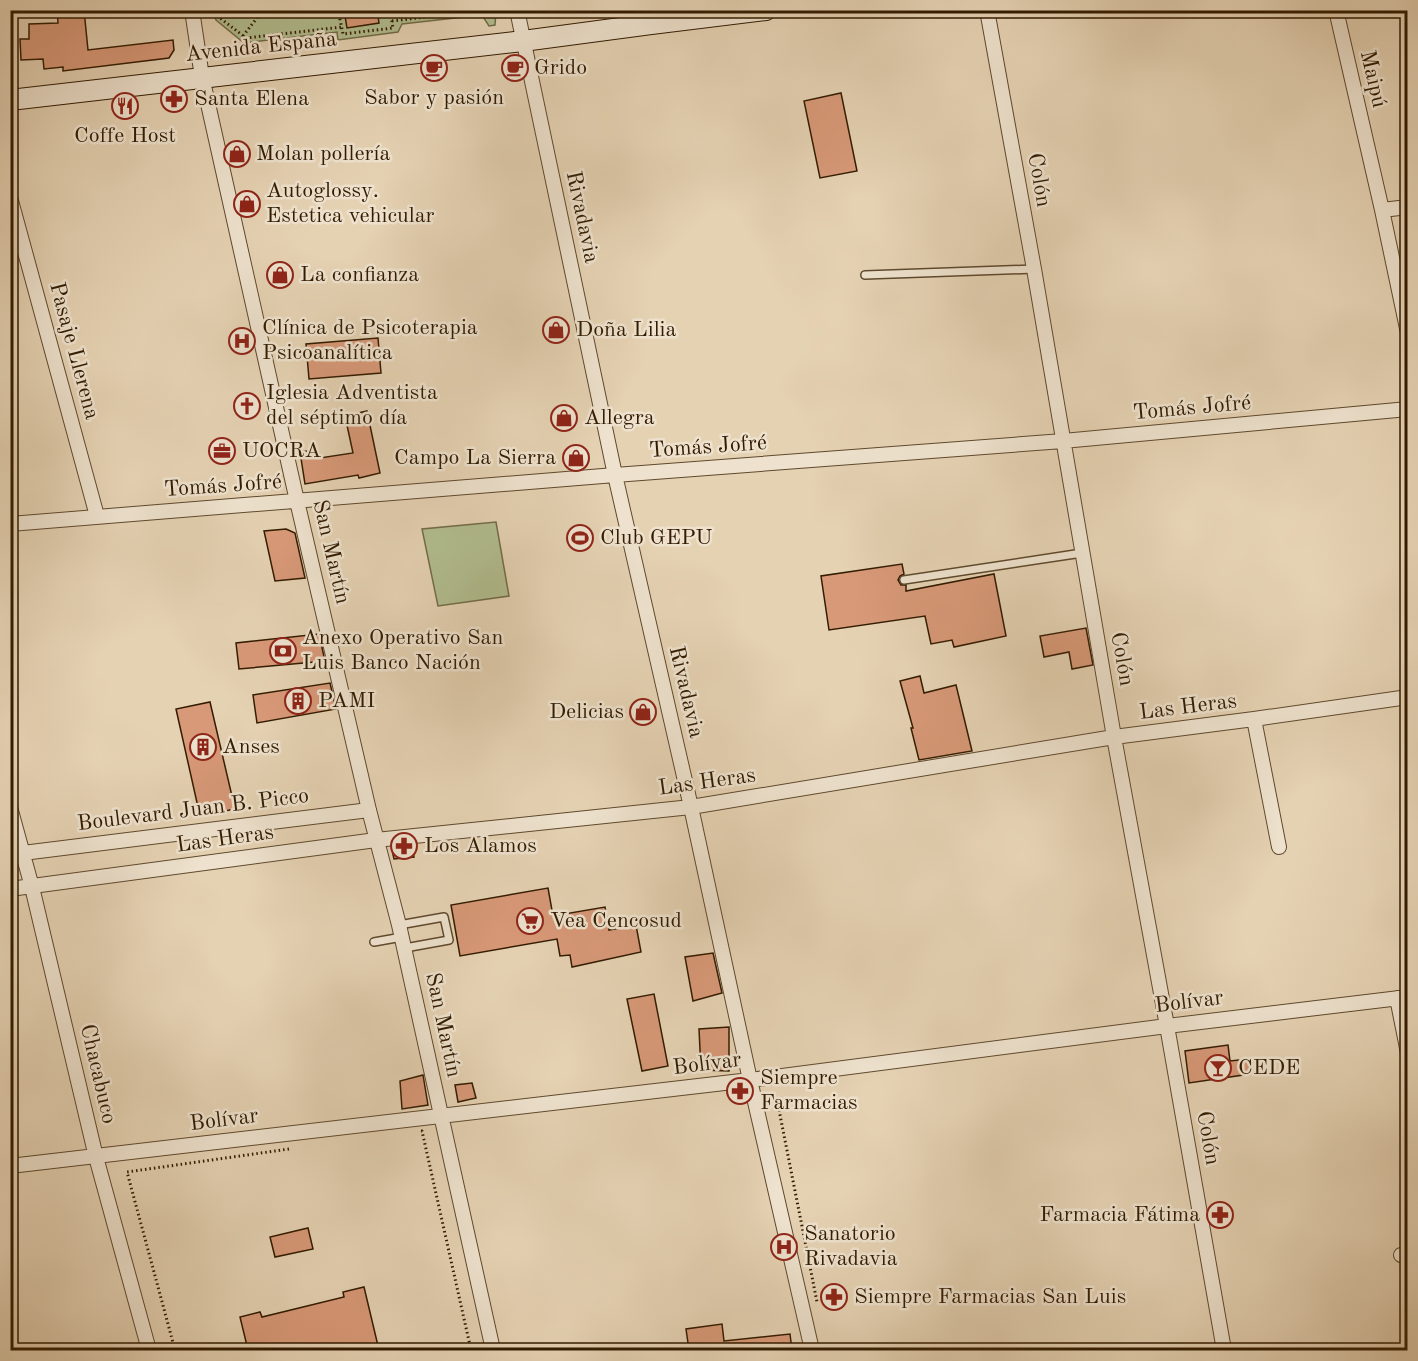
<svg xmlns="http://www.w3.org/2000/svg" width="1418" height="1361" font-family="'Old Standard TT',serif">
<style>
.green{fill:#b1bd8f;stroke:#726c48;stroke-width:1.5}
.building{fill:#d89978;stroke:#321b00;stroke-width:1.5}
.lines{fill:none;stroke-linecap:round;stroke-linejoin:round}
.service-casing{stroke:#5f492d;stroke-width:10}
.minor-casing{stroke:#5f492d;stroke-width:16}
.secondary-casing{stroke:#321b00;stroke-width:22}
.path{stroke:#321b00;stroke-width:3;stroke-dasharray:1.5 3;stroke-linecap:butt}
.service{stroke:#eee2ce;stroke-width:7}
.minor{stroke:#eee2ce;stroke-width:14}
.secondary{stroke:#eee2ce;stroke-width:20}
.labels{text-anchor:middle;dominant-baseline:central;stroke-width:5;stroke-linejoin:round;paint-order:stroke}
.street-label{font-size:22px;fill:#321b00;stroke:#eee2ce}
.poi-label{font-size:22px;fill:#321b00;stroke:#eee2ce;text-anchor:start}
</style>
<rect width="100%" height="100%" fill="#e5d2b3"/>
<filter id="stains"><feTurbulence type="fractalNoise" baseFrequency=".00333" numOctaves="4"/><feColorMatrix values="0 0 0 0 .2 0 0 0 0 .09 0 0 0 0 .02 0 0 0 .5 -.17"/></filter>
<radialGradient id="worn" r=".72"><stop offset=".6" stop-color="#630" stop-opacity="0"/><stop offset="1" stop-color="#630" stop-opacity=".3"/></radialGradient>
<!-- green -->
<path class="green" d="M213 11H496L495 25 489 26 482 15 402 24 398 32 338 40 337 32 244 43 216 20Z
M496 522 509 596 438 606 422 529Z"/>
<!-- building -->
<path class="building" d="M57 10H84L88 50 173 40 174 50 169 58 63 71V67L44 69 43 59 21 60 20 39H29V24L58 23Z
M344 10H377L379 23 347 28Z
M841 93 857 171 820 178 804 101Z
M378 338 381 373 309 379 306 344Z
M367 411 380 473 359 478 358 475 305 484 300 452 318 450 320 458 353 453 345 416Z
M286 529 295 533 305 578 275 581 264 531Z
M902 564 904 574 900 576 898 580 901 585H906V591L994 574 1006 636 954 647 952 640 931 644 925 616 829 630 821 576Z
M1086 628 1093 665 1072 669 1069 652 1044 657 1040 636Z
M319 634 325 661 239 669 236 643Z
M920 676 924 693 956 685 972 751 919 760 911 728H913L900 681Z
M330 683 336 709 257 723 253 695Z
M210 702 235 809 200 816 176 709Z
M412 845 414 857 394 859 392 850 395 847Z
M548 888 553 916 605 907 609 930 636 925 641 952 572 967 570 955 560 956 557 939 460 956 451 905Z
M713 953 722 993 693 1001 685 957Z
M654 994 668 1066 642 1071 627 999Z
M729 1027V1071L701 1070 699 1029Z
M1228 1045 1230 1061 1248 1059 1250 1074 1189 1083 1185 1051Z
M423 1075 428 1105 402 1109 400 1081Z
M472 1083 476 1098 458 1102 455 1085Z
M308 1228 313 1249 275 1257 270 1237Z
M364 1287 379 1350H248L240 1317 260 1312 262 1317 344 1297 343 1292Z
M722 1324 724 1341 790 1334 792 1350H689L686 1329Z"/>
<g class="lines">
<defs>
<path id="service" d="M865 275 1034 269
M904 580 1082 553
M399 925 444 917 449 940 405 948
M374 942 402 937"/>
<path id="minor" d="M192 10 202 77 297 501 369 810 399 925 493 1350
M517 10 615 475 691 807 750 1080 812 1350
M987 10 1034 269 1114 737 1167 1026 1224 1350
M1336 10 1382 210 1408 333
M10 197 97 516
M1382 210 1408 207
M10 524 615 475 1063 441 1408 409
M1254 719 1279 847
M10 807 32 887 96 1157 149 1350
M23 853 369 810
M10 889 376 840 691 807 1114 737 1254 719 1408 697
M1397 998 1408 1053
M10 1166 750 1080 1167 1026 1408 997
M1401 1255 1408 1254"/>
<path id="secondary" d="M10 100 523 41 651 24 766 10"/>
</defs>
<!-- service casing -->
<use href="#service" class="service-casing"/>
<!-- minor casing -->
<use href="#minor" class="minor-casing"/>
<!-- secondary casing -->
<use href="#secondary" class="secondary-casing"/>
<!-- path -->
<path class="path" d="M218 10 220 18 246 38 342 27
M338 10 343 34 393 28 390 10
M392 21 485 10
M243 36 263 10
M779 1110 817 1302
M421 1131H422L471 1350
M175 1350 127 1172 289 1149"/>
<!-- service -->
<use href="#service" class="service"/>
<!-- minor -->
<use href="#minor" class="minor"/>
<!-- secondary -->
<use href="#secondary" class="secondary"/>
</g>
<!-- icons -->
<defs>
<symbol id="cafe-ring" viewBox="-11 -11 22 22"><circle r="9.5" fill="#eee2ce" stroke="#8f2418" stroke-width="1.5"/><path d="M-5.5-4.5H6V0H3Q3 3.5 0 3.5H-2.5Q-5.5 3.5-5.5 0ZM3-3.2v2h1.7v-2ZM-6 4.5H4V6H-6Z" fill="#8f2418"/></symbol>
<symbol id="pharmacy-ring" viewBox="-11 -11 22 22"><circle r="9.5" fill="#eee2ce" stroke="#8f2418" stroke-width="1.5"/><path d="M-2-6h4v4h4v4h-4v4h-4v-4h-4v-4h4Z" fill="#8f2418"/></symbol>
<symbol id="restaurant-ring" viewBox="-11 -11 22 22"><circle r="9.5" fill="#eee2ce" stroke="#8f2418" stroke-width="1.5"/><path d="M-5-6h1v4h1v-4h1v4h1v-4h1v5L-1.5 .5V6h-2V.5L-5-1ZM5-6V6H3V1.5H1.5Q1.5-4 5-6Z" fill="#8f2418"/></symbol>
<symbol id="shop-ring" viewBox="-11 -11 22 22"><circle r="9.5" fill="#eee2ce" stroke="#8f2418" stroke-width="1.5"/><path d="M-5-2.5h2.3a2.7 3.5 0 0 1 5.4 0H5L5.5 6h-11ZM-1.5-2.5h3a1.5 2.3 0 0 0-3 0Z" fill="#8f2418"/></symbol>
<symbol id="hospital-ring" viewBox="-11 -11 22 22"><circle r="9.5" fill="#eee2ce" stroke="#8f2418" stroke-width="1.5"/><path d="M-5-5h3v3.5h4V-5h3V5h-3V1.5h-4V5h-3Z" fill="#8f2418"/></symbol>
<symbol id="church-ring" viewBox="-11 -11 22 22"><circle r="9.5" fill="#eee2ce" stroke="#8f2418" stroke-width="1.5"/><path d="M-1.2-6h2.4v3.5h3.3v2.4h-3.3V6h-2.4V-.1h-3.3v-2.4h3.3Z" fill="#8f2418"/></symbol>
<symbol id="office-ring" viewBox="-11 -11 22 22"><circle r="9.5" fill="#eee2ce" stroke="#8f2418" stroke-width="1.5"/><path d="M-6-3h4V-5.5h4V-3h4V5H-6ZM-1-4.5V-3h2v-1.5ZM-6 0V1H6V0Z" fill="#8f2418"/></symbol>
<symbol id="stadium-ring" viewBox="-11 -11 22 22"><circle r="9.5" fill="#eee2ce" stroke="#8f2418" stroke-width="1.5"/><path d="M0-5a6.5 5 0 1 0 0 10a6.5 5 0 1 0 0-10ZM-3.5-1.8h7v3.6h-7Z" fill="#8f2418"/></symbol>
<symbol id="bank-ring" viewBox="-11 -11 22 22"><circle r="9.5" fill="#eee2ce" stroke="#8f2418" stroke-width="1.5"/><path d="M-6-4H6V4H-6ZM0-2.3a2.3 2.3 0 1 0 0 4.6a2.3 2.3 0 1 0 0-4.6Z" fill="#8f2418"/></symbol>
<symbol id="building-ring" viewBox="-11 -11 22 22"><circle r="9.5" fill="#eee2ce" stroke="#8f2418" stroke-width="1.5"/><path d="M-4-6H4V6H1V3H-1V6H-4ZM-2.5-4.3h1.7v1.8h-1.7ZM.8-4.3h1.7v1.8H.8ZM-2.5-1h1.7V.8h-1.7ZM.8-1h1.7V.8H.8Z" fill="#8f2418"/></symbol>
<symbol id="supermarket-ring" viewBox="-11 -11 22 22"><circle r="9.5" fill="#eee2ce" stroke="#8f2418" stroke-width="1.5"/><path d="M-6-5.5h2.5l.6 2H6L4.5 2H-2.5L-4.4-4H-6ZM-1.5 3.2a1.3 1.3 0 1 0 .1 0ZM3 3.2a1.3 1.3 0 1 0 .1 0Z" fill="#8f2418"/></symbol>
<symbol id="bar-ring" viewBox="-11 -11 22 22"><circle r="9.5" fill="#eee2ce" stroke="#8f2418" stroke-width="1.5"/><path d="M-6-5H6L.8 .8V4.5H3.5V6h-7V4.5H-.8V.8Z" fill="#8f2418"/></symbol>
</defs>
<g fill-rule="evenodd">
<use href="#cafe-ring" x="419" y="53" width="30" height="30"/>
<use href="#cafe-ring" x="500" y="53" width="30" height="30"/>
<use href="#pharmacy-ring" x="159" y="84" width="30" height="30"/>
<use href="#restaurant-ring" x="110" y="91" width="30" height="30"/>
<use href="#shop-ring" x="222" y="139" width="30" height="30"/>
<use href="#shop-ring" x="232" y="189" width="30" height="30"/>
<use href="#shop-ring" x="265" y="260" width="30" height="30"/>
<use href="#shop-ring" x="541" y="315" width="30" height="30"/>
<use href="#hospital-ring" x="227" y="326" width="30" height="30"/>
<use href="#church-ring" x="232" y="391" width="30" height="30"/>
<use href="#shop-ring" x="549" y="403" width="30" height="30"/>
<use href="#office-ring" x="207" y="436" width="30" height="30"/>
<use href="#shop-ring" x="561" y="443" width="30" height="30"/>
<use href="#stadium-ring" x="565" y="523" width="30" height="30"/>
<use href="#bank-ring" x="268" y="636" width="30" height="30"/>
<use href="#building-ring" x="283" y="686" width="30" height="30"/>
<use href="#shop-ring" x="628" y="697" width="30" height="30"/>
<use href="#building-ring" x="188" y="732" width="30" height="30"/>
<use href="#pharmacy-ring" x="389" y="831" width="30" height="30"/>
<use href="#supermarket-ring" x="515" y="906" width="30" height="30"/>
<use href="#bar-ring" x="1203" y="1053" width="30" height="30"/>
<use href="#pharmacy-ring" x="725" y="1076" width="30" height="30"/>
<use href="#pharmacy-ring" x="1205" y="1200" width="30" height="30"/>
<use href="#hospital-ring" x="769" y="1232" width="30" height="30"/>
<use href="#pharmacy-ring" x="819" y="1282" width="30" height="30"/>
</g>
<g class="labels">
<!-- street labels -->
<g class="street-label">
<text transform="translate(261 47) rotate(-6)">Avenida España</text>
<text transform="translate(1373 79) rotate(77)">Maipú</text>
<text transform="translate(1039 180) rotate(80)">Colón</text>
<text transform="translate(582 217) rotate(78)">Rivadavia</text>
<text transform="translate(74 351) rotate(75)">Pasaje Llerena</text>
<text transform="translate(1192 408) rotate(-5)">Tomás Jofré</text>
<text transform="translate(708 447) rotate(-4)">Tomás Jofré</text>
<text transform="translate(223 486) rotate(-4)">Tomás Jofré</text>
<text transform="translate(331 552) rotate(77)">San Martín</text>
<text transform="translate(1122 659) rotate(80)">Colón</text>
<text transform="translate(686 692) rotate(77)">Rivadavia</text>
<text transform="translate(1188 707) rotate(-7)">Las Heras</text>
<text transform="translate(707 782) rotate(-8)">Las Heras</text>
<text transform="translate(193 810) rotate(-7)">Boulevard Juan B. Picco</text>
<text transform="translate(225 839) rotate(-8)">Las Heras</text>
<text transform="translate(1189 1002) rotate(-7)">Bolívar</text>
<text transform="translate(443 1025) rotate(78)">San Martín</text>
<text transform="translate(707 1064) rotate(-7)">Bolívar</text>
<text transform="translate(98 1074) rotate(77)">Chacabuco</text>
<text transform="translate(224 1120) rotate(-7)">Bolívar</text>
<text transform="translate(1208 1138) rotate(80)">Colón</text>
</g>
<!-- poi labels -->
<g class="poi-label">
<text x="534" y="68">Grido</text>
<text x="434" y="98" text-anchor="middle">Sabor y pasión</text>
<text x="194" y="99">Santa Elena</text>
<text x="125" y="136" text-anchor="middle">Coffe Host</text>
<text x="256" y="154">Molan pollería</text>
<text x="266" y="191">Autoglossy.<tspan x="266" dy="25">Estetica vehicular</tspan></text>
<text x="300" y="275">La confianza</text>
<text x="262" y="328">Clínica de Psicoterapia<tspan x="262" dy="25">Psicoanalítica</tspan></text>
<text x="576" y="330">Doña Lilia</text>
<text x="266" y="393">Iglesia Adventista<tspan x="266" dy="25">del séptimo día</tspan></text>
<text x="584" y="418">Allegra</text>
<text x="242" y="451">UOCRA</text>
<text x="556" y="458" text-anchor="end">Campo La Sierra</text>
<text x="600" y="538">Club GEPU</text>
<text x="302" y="638">Anexo Operativo San<tspan x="302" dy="25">Luis Banco Nación</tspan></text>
<text x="318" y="701">PAMI</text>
<text x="624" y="712" text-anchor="end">Delicias</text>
<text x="222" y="747">Anses</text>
<text x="424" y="846">Los Alamos</text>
<text x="550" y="921">Vea Cencosud</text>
<text x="1238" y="1068">CEDE</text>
<text x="760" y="1078">Siempre<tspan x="760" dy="25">Farmacias</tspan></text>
<text x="1200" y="1215" text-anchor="end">Farmacia Fátima</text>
<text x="804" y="1234">Sanatorio<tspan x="804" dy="25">Rivadavia</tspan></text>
<text x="854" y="1297">Siempre Farmacias San Luis</text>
</g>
</g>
<!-- margin -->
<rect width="1418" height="1361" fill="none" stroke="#e5d2b3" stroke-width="36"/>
<rect x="12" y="12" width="1394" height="1337" fill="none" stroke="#321b00" stroke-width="3"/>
<rect x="18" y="18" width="1382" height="1325" fill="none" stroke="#321b00" stroke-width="1.5"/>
<rect width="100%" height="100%" filter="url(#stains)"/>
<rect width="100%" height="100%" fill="url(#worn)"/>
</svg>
